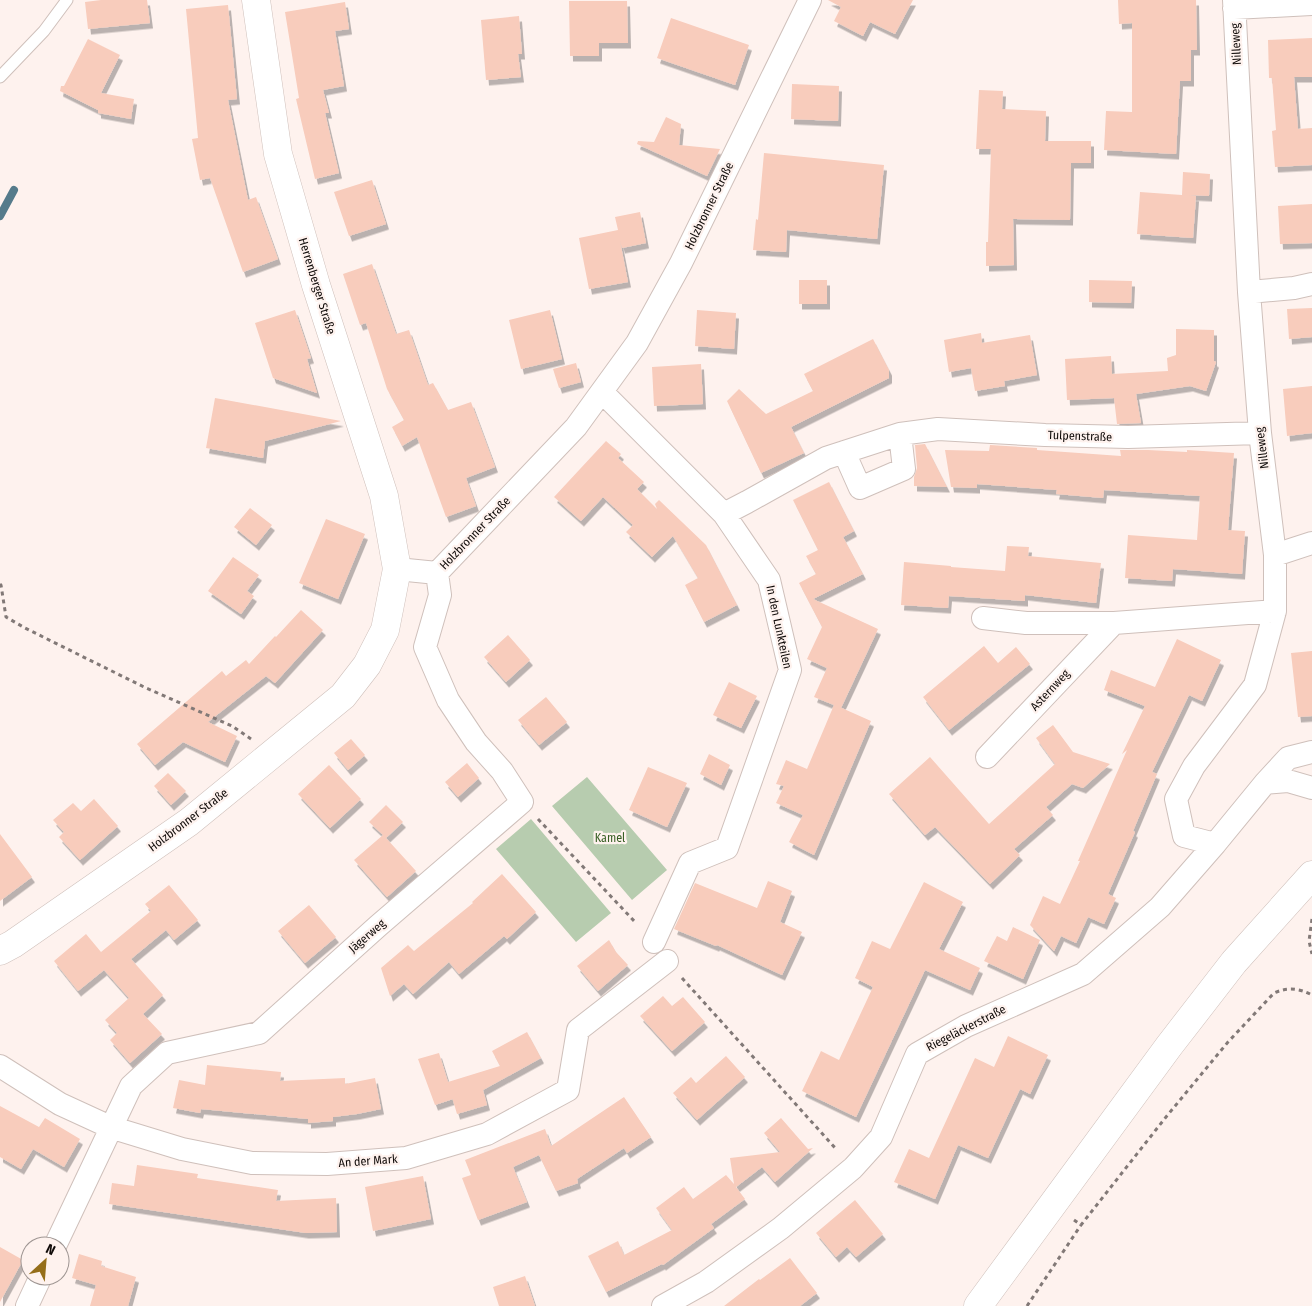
<svg xmlns="http://www.w3.org/2000/svg" width="1312" height="1306" font-family="'Fira Sans Condensed',sans-serif">
<style>
.green{fill:#b7ccaf}
.lines{fill:none;stroke-linecap:round;stroke-linejoin:round}
.stream{stroke:#557b8b;stroke-width:8}
.building{fill:#f8ccbc;filter:url(#shadow)}
.service-casing{stroke:#cfc0bb;stroke-width:13}
.minor-casing{stroke:#cfc0bb;stroke-width:24}
.tertiary-casing{stroke:#cfc0bb;stroke-width:29}
.primary-casing{stroke:#cfc0bb;stroke-width:29}
.path{stroke:#827977;stroke-width:3;stroke-dasharray:4 4;stroke-linecap:butt}
.service{stroke:#fff;stroke-width:11}
.minor{stroke:#fff;stroke-width:22}
.tertiary{stroke:#fff;stroke-width:28}
.primary{stroke:#fff;stroke-width:28}
.labels{text-anchor:middle;dominant-baseline:central;stroke-width:4.5;stroke-linejoin:round;paint-order:stroke}
.street-label{font-size:12px;fill:#0f0a08;stroke:#fef2ee}
.park-label{font-size:12px;fill:#365e23;stroke:#fef2ee}
</style>
<defs>
<filter id="shadow"><feDropShadow dx="3" dy="5.5" stdDeviation="0" flood-color="#0004"/></filter>
</defs>
<rect width="100%" height="100%" fill="#fef2ee"/>
<!-- green -->
<path class="green" d="M587 777 667 870 632 900 552 806Z
M531 819 611 913 576 942 496 849Z"/>
<g class="lines">
<!-- stream -->
<path class="stream" d="M0 216 14 190"/>
</g>
<!-- building -->
<path class="building" d="M101 0H147L150 23 88 29 85 2Z
M828 0H913L895 34 870 22 863 36 834 21 841 7Z
M1118 0H1196L1197 50H1191V81H1180L1176 154 1104 150 1106 111 1132 112V23L1119 24Z
M569 1H627L628 43H599V56H570Z
M345 2 349 29 335 31 344 86 323 90 329 113H325L339 173 315 179 296 99 299 98 285 12Z
M228 5 237 99 228 100 248 200 256 197 278 259 243 272 210 178 200 180 192 139 198 138 186 9Z
M519 16 522 54H518L521 77 486 80 481 20Z
M671 18 749 45 735 85 657 58Z
M1312 38V77H1294L1298 129 1312 128V165L1275 167 1272 131 1276 130 1272 78H1269L1268 40Z
M88 39 120 55 101 93 134 99 131 119 98 113V110L60 91 61 86H64Z
M792 84 839 86 838 121 791 119Z
M979 90 1003 91 1002 109 1046 111 1045 141H1091V163H1071L1070 220 1013 219 1014 265 986 266V242H988L991 149H976Z
M666 117 681 124 679 145 720 149 707 176 637 144 638 141 654 142Z
M764 153 884 165 877 239 787 230 786 252 753 250 756 219 758 220Z
M1183 172 1210 174 1209 196 1189 195 1196 196 1193 238 1137 234 1140 192 1182 195Z
M372 180 386 224 349 236 334 192Z
M1312 204V243L1280 244 1278 206Z
M640 212 646 243 622 248 620 241 628 282 589 289 579 238 618 230 615 217Z
M372 264 396 334 409 330 428 385 433 383 448 410 471 402 495 467 466 478 476 506 446 517 417 437 402 446 392 427 404 420 387 389 366 323 360 325 343 274Z
M799 280H827V304H799Z
M1089 280 1132 281 1131 303 1089 302Z
M1312 308V337L1289 339 1287 309Z
M295 310 311 358 307 359 317 393 273 378 255 323Z
M550 310 562 359 521 369 509 320Z
M697 310 736 313 734 349 695 346Z
M1176 329 1214 330V361L1216 362 1206 391 1190 386 1136 394 1141 423 1117 424 1114 398 1067 400 1065 359 1111 356 1112 374 1168 371 1167 358 1176 355Z
M981 333 982 343 1030 335 1037 375 1004 381 1005 386 975 391 971 368 949 372 944 340Z
M873 339 889 370V378L791 427 804 453 761 473 727 401 739 389 766 414 813 391 804 374Z
M576 363 581 382 559 388 553 369Z
M701 364 703 404 654 406 652 367Z
M1312 386V433L1287 436 1283 389Z
M215 398 292 412 341 421 265 441 263 458 206 448Z
M606 441 621 454 618 458 644 482 637 489 657 509 655 504 659 500 706 545 737 605 704 622 685 585 698 578 673 536 652 557 626 532 633 525 603 497 581 521 554 497Z
M925 444 947 487 914 486V477L917 468 915 445Z
M990 445 1037 448V450L1121 456 1120 450H1148L1187 452V450L1234 453 1228 530 1245 531 1242 574 1173 569 1172 581 1125 578 1128 535 1197 540 1200 496 1104 490 1103 498 1056 494 1057 490 977 484V488L951 487 945 450 989 451Z
M829 482 854 531 843 537 863 574 813 599 878 629 841 708 835 705 871 721 814 855 789 842 803 815 776 803 784 786 776 784 786 760 807 769 834 705 814 697 827 668 807 659 822 627 799 583 816 574 806 556 818 550 793 500Z
M250 508 272 525 256 545 234 527Z
M326 519 365 534 338 599 299 583Z
M1007 546 1029 547 1028 556 1101 563 1096 603 1025 595V601L949 596 948 608 901 605 904 562 951 566V567L1005 571Z
M233 557 259 575 247 591 254 596 241 614 208 591Z
M301 610 323 630 275 683 266 676 208 722 237 736 225 762 183 742 155 765 137 744 222 671 226 676 246 660 249 664 275 636 276 637Z
M508 635 530 660 506 682 484 657Z
M1177 639 1221 660 1202 701 1189 695 1152 772 1157 774 1133 831 1135 832 1108 894 1116 898 1104 924 1088 917 1076 943 1061 936 1054 951 1030 925 1043 896 1060 904 1080 861H1078L1127 750 1122 754 1145 706 1104 690 1111 670 1155 687Z
M984 646 998 663 1016 647 1030 664 949 730 923 697Z
M1312 651V716L1298 717 1291 653Z
M729 682 757 696 741 728 713 715Z
M546 697 567 722 539 745 518 720Z
M1053 725 1073 752 1110 764 1083 788 1072 784 1046 807 1053 815 1014 849 1020 855 990 884 935 827 925 835 889 794 930 757 989 824 1055 764 1036 738Z
M351 739 365 755 348 770 334 753Z
M709 754 730 765 721 785 700 774Z
M467 763 479 778 458 797 445 782Z
M329 765 361 799 330 828 298 794Z
M648 767 687 783 667 827 629 810Z
M168 773 186 791 171 805 154 786Z
M94 799 118 826 80 860 59 837 64 832 53 820 73 803 81 811Z
M386 805 403 822 386 838 416 871 387 897 354 860 383 835 369 822Z
M0 834 32 877 0 901Z
M502 874 536 912 507 939 504 936 459 974 449 962 413 994 404 984 390 996 381 968 408 945 414 951 473 903 472 902Z
M768 881 792 891 780 922 802 932 782 975 717 945 716 946 674 929 695 883 757 908Z
M924 882 963 902 939 949 980 968 970 990 925 970 856 1117 802 1091 821 1051 839 1060 873 987 855 978 872 941 890 949Z
M169 885 198 920 174 940 166 930 131 959 163 995 143 1014 162 1034 130 1063 110 1040 117 1033 105 1020 129 998 104 970 78 991 54 961 86 934 101 952 151 911 145 904Z
M309 905 336 937 305 963 278 931Z
M1013 927 1040 940 1023 979 984 961 997 936 1007 941Z
M609 940 616 952 628 965 598 991 577 966Z
M663 996 672 1006 683 997 705 1022 672 1051 640 1016Z
M527 1032 541 1058 483 1090 487 1105 457 1114 452 1097 453 1099 435 1105 418 1059 439 1053 448 1082 500 1066 492 1051Z
M1008 1036 1048 1055 1030 1094 1020 1089 988 1158 958 1145 935 1199 894 1182 909 1149 929 1158 975 1058 994 1067Z
M726 1056 745 1077 697 1120 673 1093 691 1077 696 1083Z
M207 1065 281 1072 280 1081 345 1078V1084L375 1078 381 1109 357 1114 333 1117V1121L308 1123V1119L201 1109 200 1113 173 1108 179 1080 205 1085Z
M624 1097 651 1137 627 1153 624 1148 577 1179 578 1183 556 1191 539 1155 513 1167 527 1202 478 1220 462 1178 471 1175 465 1160 545 1129 551 1146Z
M0 1106 39 1127 45 1118 80 1139 64 1167 33 1149 21 1169 0 1157Z
M781 1118 808 1149 813 1148 775 1182 762 1167 736 1187 745 1199 711 1224 714 1228 663 1265 662 1264 606 1292 588 1256 618 1241 624 1255 672 1230 656 1208 684 1187 693 1199 726 1175 734 1184 730 1158 780 1152 764 1133Z
M137 1165 198 1174 197 1178 278 1190 276 1201 336 1198 337 1232 306 1233 109 1204 112 1183 134 1186Z
M423 1176 431 1219 373 1231 365 1187Z
M855 1200 883 1234 856 1257 847 1247 836 1257 816 1233Z
M0 1247 23 1260 0 1302Z
M79 1254 102 1261 101 1266 136 1277 128 1306H90L96 1285 72 1278Z
M790 1258 817 1293 800 1306H724L759 1279 760 1280Z
M525 1276 535 1306H499L493 1287Z"/>
<g class="lines">
<defs>
<path id="service" d="M0 77 44 31 67 0"/>
<path id="minor" d="M1234 8 1312 4
M1249 292 1294 288 1312 284
M602 392 724 514 769 580 790 670 727 848 690 863 654 942
M844 452 860 488 904 469 900 434
M724 514 747 502 826 458 900 434 938 429 1045 435 1128 437 1260 433
M1275 555 1312 543
M397 569 437 573 576 427 637 343 681 263 810 0
M983 618 1026 623H1114
M987 757 1114 623 1275 611
M1265 783 1288 781 1312 788
M1215 844 1184 836 1176 799 1194 766 1255 685 1275 611V555L1260 433 1249 292 1234 0
M0 1066 60 1104 110 1127 182 1149 252 1163 327 1164 406 1158 487 1134 568 1090 578 1030 667 961
M55 1246 131 1086 167 1053 259 1033 378 926 522 802 502 771 476 742 448 700 425 647 440 595 437 573
M27 1306 41 1276
M663 1306 706 1282 781 1228 853 1168 881 1137 917 1054 966 1026 1083 974 1160 907 1215 844 1265 783 1288 758 1312 752"/>
<path id="tertiary" d="M0 951 13 944 189 822 343 696 367 665 385 630 397 569 384 496 316 285 278 154 256 0"/>
<path id="primary" d="M978 1306 1169 1046 1234 962 1312 875"/>
</defs>
<!-- service casing -->
<use href="#service" class="service-casing"/>
<!-- minor casing -->
<use href="#minor" class="minor-casing"/>
<!-- tertiary casing -->
<use href="#tertiary" class="tertiary-casing"/>
<!-- primary casing -->
<use href="#primary" class="primary-casing"/>
<!-- path -->
<path class="path" d="M0 584 1 585 6 617 25 628 144 687 232 726 251 739
M538 819 636 923
M1312 919 1309 941 1312 954
M682 978 837 1150
M1074 1220 1081 1225 1166 1117 1228 1042 1274 993C1287 987 1299 988 1312 995
M1027 1306 1081 1225"/>
<!-- service -->
<use href="#service" class="service"/>
<!-- minor -->
<use href="#minor" class="minor"/>
<!-- tertiary -->
<use href="#tertiary" class="tertiary"/>
<!-- primary -->
<use href="#primary" class="primary"/>
</g>
<g class="labels">
<!-- street labels -->
<g class="street-label">
<text transform="translate(1236 44) rotate(-93)">Nilleweg</text>
<text transform="translate(709 206) rotate(-64)">Holzbronner Straße</text>
<text transform="translate(317 286) rotate(73)">Herrenberger Straße</text>
<text transform="translate(1080 436) rotate(2)">Tulpenstraße</text>
<text transform="translate(1262 448) rotate(-97)">Nilleweg</text>
<text transform="translate(475 533) rotate(-46)">Holzbronner Straße</text>
<text transform="translate(779 627) rotate(78)">In den Lunkteilen</text>
<text transform="translate(1050 690) rotate(-47)">Asternweg</text>
<text transform="translate(188 820) rotate(-37)">Holzbronner Straße</text>
<text transform="translate(367 936) rotate(-41)">Jägerweg</text>
<text transform="translate(966 1028) rotate(-27)">Riegeläckerstraße</text>
<text transform="translate(368 1161) rotate(-4)">An der Mark</text>
</g>
<!-- park labels -->
<g class="park-label">
<text x="610" y="838">Kamel</text>
</g>
</g>
<!-- north arrow -->
<g transform="translate(45 1261) rotate(26)"><circle r="24" fill="#fef2ee" stroke="#9e9592"/>
<path d="M0-4L9 19L0 12L-9 19Z" fill="#956e19"/>
<text y="-8" font-size="14" font-weight="bold" text-anchor="middle" fill="#0f0a08">N</text>
</g>
</svg>
